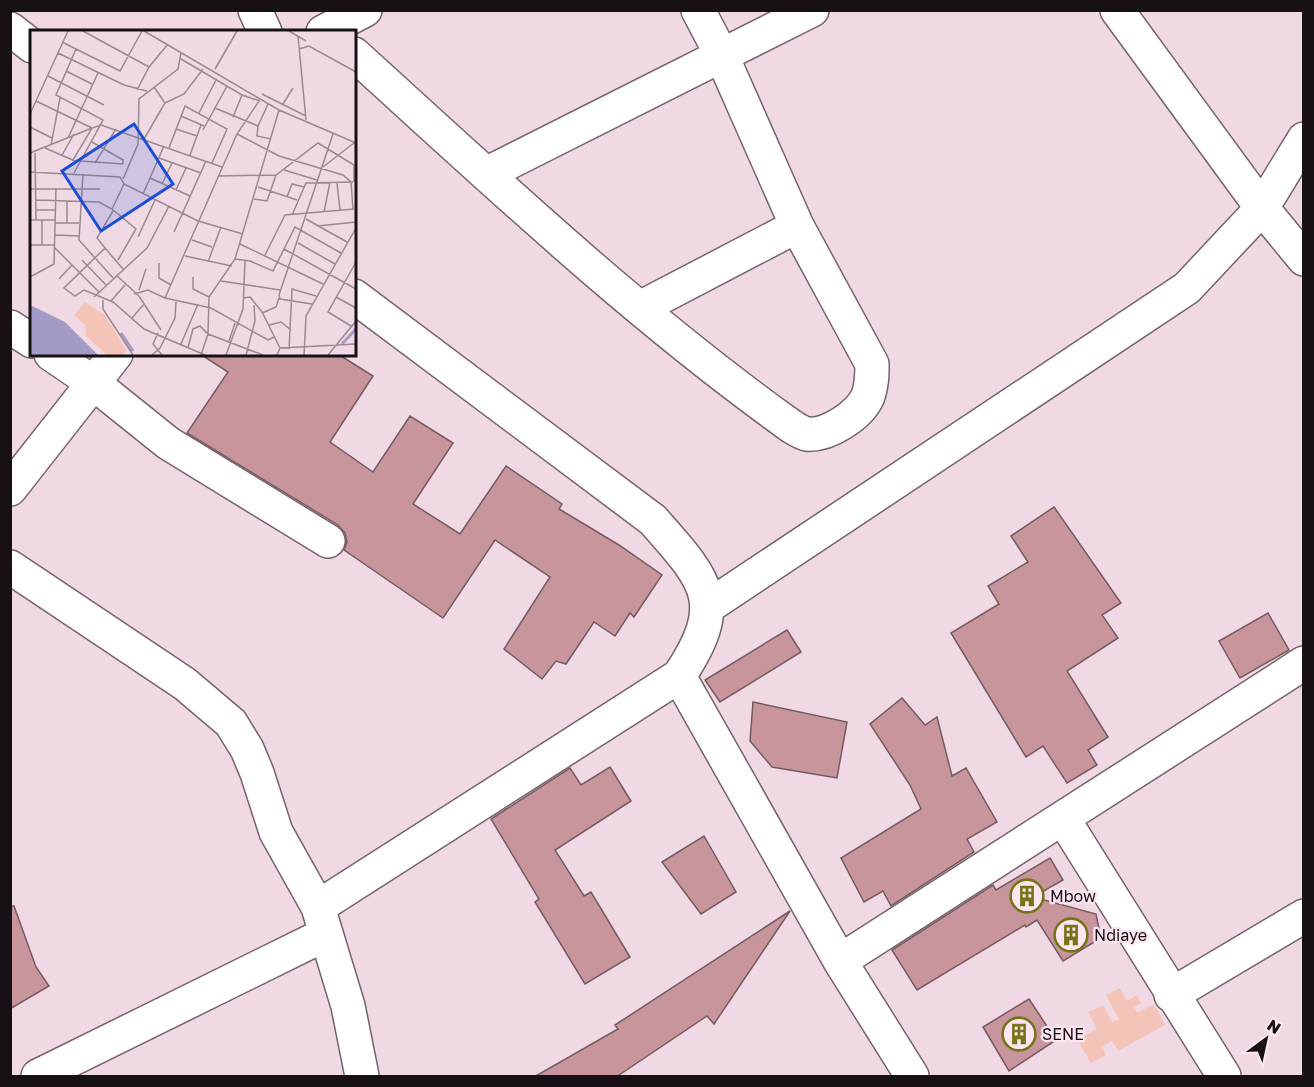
<svg xmlns="http://www.w3.org/2000/svg" width="1314" height="1087" font-family="'Golos Text',sans-serif">
<style>
.green{fill:#f5c4b9}
.building{fill:#c8959d;stroke:#735c5f;stroke-width:1.5}
.lines{fill:none;stroke-linecap:round;stroke-linejoin:round}
.minor-casing{stroke:#76626d;stroke-width:36}
.minor{stroke:#fff;stroke-width:33}
.labels{text-anchor:middle;dominant-baseline:central;stroke-width:4.5;stroke-linejoin:round;paint-order:stroke}
.poi-label{font-size:16px;fill:#171014;stroke:#fde6f2;text-anchor:start}
.inset-river{fill:none;stroke:#a39ac5;stroke-width:3}
.inset-road{fill:none;stroke:#998991;stroke-width:1.5}
.view{fill:#1d4ed8;fill-opacity:0.15;stroke:#1d4ed8;stroke-width:3}
.inset-edge{fill:none;stroke:#171014;stroke-width:3}
</style>
<rect width="100%" height="100%" fill="#f0d9e5"/>
<!-- green -->
<path class="green" d="M1120 988 1127 1001 1137 995 1141 1003 1134 1007 1137 1013 1154 1004 1165 1025 1118 1051 1112 1041 1102 1047 1106 1055 1091 1063 1077 1039 1097 1029 1088 1012 1103 1005 1112 1022 1119 1019 1106 995Z"/>
<!-- building -->
<path class="building" d="M200 354H338L373 376 330 442 373 472 410 416 453 443 413 504 460 534 506 466 562 504 559 509 619 545 662 575 634 617 630 613 615 636 594 622 566 664 556 661 542 679 504 649 550 577 495 540 443 618 344 550 347 542 345 533 338 525 187 433 228 372Z
M1054 507 1121 603 1102 615 1118 638 1067 671 1108 737 1088 750 1097 765 1067 783 1043 746 1026 757 951 633 999 604 988 586 1028 562 1011 536Z
M1268 613 1289 650 1240 678 1219 641Z
M787 630 801 652 720 702 705 680Z
M902 698 925 725 937 717 952 776 966 768 997 822 967 839 974 852 891 906 883 891 864 902 841 858 921 809 910 785 870 724Z
M753 702 847 722 837 778 772 767 750 741Z
M610 767 631 801 555 850 584 896 591 892 630 957 585 984 535 902 539 899 491 819 570 768 581 785Z
M704 836 736 892 701 914 662 862Z
M1050 858 1063 880 1033 897 1096 914 1101 938 1063 961 1037 920 1026 927 1025 925 917 990 892 950 993 885 996 890Z
M10 906H14L36 967 49 986 10 1009Z
M790 911 714 1024 707 1016 616 1077H534L618 1029 615 1025Z
M1029 999 1056 1040 1009 1071 983 1027Z"/>
<g class="lines">
<defs>
<path id="minor" d="M255 10 265 32
M1117 10 1262 208 1304 259
M10 29 32 46
M323 32 365 10
M354 54C495 182 636 315 791 426 796 429 802 433 807 434 828 436 860 415 868 396 872 385 872 375 872 364L797 226 721 54 698 10
M486 174 812 10
M640 308 797 226
M10 327 32 341
M51 354 92 382 168 443 328 541
M10 489 116 354
M10 567 185 684 231 723 247 749 257 773 276 832 318 907 348 1006 362 1076
M709 606 1187 288 1262 208 1304 139
M679 676 840 961 912 1076
M1064 820 1224 1076
M318 907 679 676C729 602 706 580 653 520L354 296
M840 961 1304 663
M1171 995 1304 916
M38 1076 326 934"/>
</defs>
<!-- minor casing -->
<use href="#minor" class="minor-casing"/>
<!-- minor -->
<use href="#minor" class="minor"/>
</g>
<!-- icons -->
<defs>
<symbol id="building-ring" viewBox="-11 -11 22 22"><circle r="9.5" fill="#fde6f2" stroke="#757419" stroke-width="1.5"/><path d="M-4-6H4V6H1V3H-1V6H-4ZM-2.5-4.3h1.7v1.8h-1.7ZM.8-4.3h1.7v1.8H.8ZM-2.5-1h1.7V.8h-1.7ZM.8-1h1.7V.8H.8Z" fill="#757419"/></symbol>
</defs>
<g fill-rule="evenodd">
<use href="#building-ring" x="1008" y="877" width="38" height="38"/>
<use href="#building-ring" x="1052" y="916" width="38" height="38"/>
<use href="#building-ring" x="1000" y="1015" width="38" height="38"/>
</g>
<g class="labels">
<!-- poi labels -->
<g class="poi-label">
<text x="1050" y="896">Mbow</text>
<text x="1094" y="935">Ndiaye</text>
<text x="1042" y="1034">SENE</text>
</g>
</g>
<!-- overview -->
<g transform="translate(30 30)">
<rect width="326" height="326" fill="#f0d9e5"/>
<path d="M55 272 75 285 96 320 93 325H77L56 306 55 295 44 285Z" fill="#f5c4b9"/>
<path d="M0 275 35 292 68 325H0Z" fill="#a39ac5"/>
<path class="inset-river" d="M91 303 103 321M312 314 326 299"/>
<path class="inset-road" d="M53 1 119 37M114 1 249 80 326 113M259 1 276 11M268 6 276 90M32 12 90 41 112 1M269 19 279 16 326 42M28 23 94 55 117 61M151 29 212 65 230 71M185 39 207 1M36 41 62 54M18 46 74 75M107 60 119 37 138 14M232 64 276 86M6 71 62 98M135 73 154 64 173 39M253 74 263 58M185 78 228 96 227 106 241 109M169 83 186 50M0 84 38 1M151 86 174 96M203 87 212 65M228 96 238 74M0 97 22 108M146 99 167 106M173 100 197 56M207 104 249 126 313 145 321 152 323 179M38 108 68 43M114 109 135 73 124 57M21 115 30 68M15 118 45 131M139 118 155 76 197 99 182 133M0 123 62 98M5 123 6 190M32 125 44 104M160 125 171 95M129 128 171 143M43 130 62 98 71 95 192 137M51 131 93 134V130L62 112M65 133 86 99M293 137 324 113M254 140 287 150M0 142 90 147 94 154 168 191 213 204M44 143 73 90 26 65 46 19M53 144 49 210 83 248M188 146 246 145 288 113 324 135V152M120 148 160 166M93 149 108 114 109 69 148 39 151 23M307 153 310 180M132 154 142 133M228 157 267 170M0 159H70M146 160 156 138M113 164 134 116M257 167 262 154 274 157M224 169 237 171 246 145M6 170 69 172 82 179 106 199 88 230M82 179 94 154M6 180H25M294 182 300 152M262 185 276 153 323 152M276 189 317 212M0 190H25M25 193H49M37 193V171M288 196 326 192M144 202 176 131M25 205 49 206M108 207 125 170M162 210 182 217M268 213 305 234M210 214 293 254M0 215H24M12 215V190M24 217 69 262M75 218 67 208 83 181M254 219 326 259M235 225 255 185 324 179M155 226 202 236M205 229 220 231 243 241 265 197 311 223M52 230 76 255M178 232 191 197M129 233V248L141 255M93 239 75 218 34 258 45 266 54 260 83 272 114 299 175 325M86 245 109 266 131 300M0 247 24 234 26 158M163 247V259L179 267M29 249 42 235M191 251 250 260M109 260 116 239M104 264 118 260 135 268 207 104 229 71M64 267 117 218 139 176M306 267 326 278M135 268 181 278 238 310 244 307M213 268 220 267 232 282 250 318M73 270V279L103 325M81 271 95 255M282 274 250 269 249 265 303 104M232 283 246 277 249 268M102 288 114 274M239 295 251 292 261 300M321 296 298 282 326 232M128 303 123 314 132 325M199 311 205 293M151 314 168 274M158 317 163 299 170 296 178 304 233 325M259 319 262 259 286 266M122 325 130 318 145 288 146 272M171 325 178 304 179 267 205 229 249 80M196 325 213 279 215 230M216 325 225 291 224 275M247 325 250 318 326 314M274 325 276 286 326 198M298 325 326 291"/>
<path class="view" d="M104 94 143 154 71 201 32 141Z"/>
<rect width="326" height="326" class="inset-edge"/>
</g>
<!-- border -->
<rect width="1314" height="1087" fill="none" stroke="#171014" stroke-width="24"/>
<!-- north arrow -->
<g transform="translate(1266 1039) rotate(33)" stroke="#fde6f2" stroke-width="4.5" paint-order="stroke">
<path d="M0-4.5L10 22L0 15L-10 22Z" fill="#171014"/>
<text y="-9" font-size="16" font-weight="bold" text-anchor="middle" fill="#171014">N</text>
</g>
</svg>
